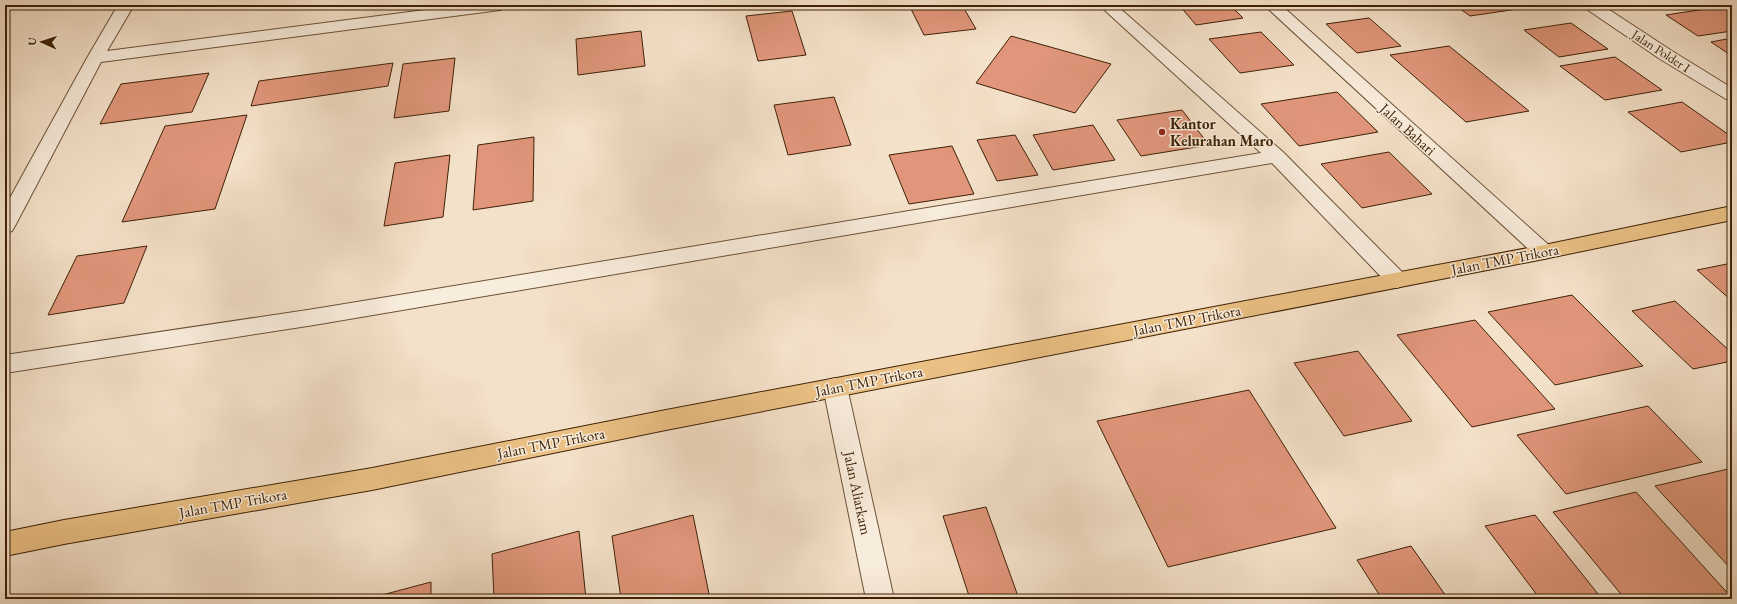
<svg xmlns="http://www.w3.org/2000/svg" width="1737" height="604" font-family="'EB Garamond',serif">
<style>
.building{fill:#e1967b;stroke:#3e2105}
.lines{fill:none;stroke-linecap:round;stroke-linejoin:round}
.street-casing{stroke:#6c5136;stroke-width:2}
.highway-casing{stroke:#3e2105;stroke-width:2}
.street{fill:#f8ecdc;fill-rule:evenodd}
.highway{fill:#eac084;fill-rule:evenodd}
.poi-dot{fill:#8f2418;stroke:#f8ecdc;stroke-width:1.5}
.labels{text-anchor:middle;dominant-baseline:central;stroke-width:3;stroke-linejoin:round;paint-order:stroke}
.far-street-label{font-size:13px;fill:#3e2105;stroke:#f8ecdc}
.poi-label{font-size:15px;font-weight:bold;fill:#3e2105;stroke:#f8ecdc;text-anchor:start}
.street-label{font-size:15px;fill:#3e2105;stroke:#f8ecdc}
</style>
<rect width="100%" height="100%" fill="#f4e1c9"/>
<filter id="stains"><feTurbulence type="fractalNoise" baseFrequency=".005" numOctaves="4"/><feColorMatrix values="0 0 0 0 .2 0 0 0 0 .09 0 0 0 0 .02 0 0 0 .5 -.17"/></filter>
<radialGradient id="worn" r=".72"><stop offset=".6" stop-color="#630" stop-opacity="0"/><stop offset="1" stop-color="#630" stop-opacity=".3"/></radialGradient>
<!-- building -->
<path class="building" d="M909 5H962L976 29 924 35Z
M1179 5H1230L1243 18 1196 25Z
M1455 5H1512L1518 9 1470 16Z
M1732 5V31L1698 36 1666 15Z
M792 11 806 55 758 61 746 16Z
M1369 18 1401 46 1357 53 1326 24Z
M1571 23 1608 49 1559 57 1524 30Z
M641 31 645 66 578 75 576 39Z
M1261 32 1294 65 1240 73 1209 39Z
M1011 36 1111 64 1075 113 976 83Z
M1732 38V56L1711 42Z
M1449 46 1529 111 1466 122 1390 55Z
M1615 57 1662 90 1605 100 1560 66Z
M455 58 449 111 394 118 403 64Z
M393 63 388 86 251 106 259 81Z
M209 73 192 112 100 124 121 84Z
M1337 92 1378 132 1299 146 1261 104Z
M834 97 851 145 788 155 774 105Z
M1682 102 1732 137V142L1681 152 1628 112Z
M1182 110 1209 145 1141 156 1117 120Z
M247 115 215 209 122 222 165 126Z
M1093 125 1115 160 1053 170 1033 135Z
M1015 135 1038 175 997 181 977 140Z
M534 137 533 201 473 210 478 145Z
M952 146 974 194 909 204 889 155Z
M1389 152 1432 194 1362 208 1321 164Z
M450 155 443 217 384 226 395 163Z
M147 246 124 303 48 315 77 256Z
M1732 263V301L1697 270Z
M1572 295 1643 366 1555 385 1488 312Z
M1675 301 1732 353V361L1693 369 1632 311Z
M1475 320 1555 409 1472 427 1397 335Z
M1358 351 1412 421 1344 436 1294 363Z
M1249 390 1336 528 1168 567 1097 421Z
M1648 406 1702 462 1566 494 1517 435Z
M1728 469 1732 474V570L1655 486Z
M1636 492 1732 598V599H1625L1553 512Z
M986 507 1019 599H970L943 516Z
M693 515 710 599H621L612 536Z
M1535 515 1602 599H1540L1485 526Z
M579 531 586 599H494L492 554Z
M1411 546 1448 599H1382L1357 560Z
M431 582V599H367Z"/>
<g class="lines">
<defs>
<path id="street" d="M118 5H134L107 51 464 5H508L506 8 500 10 101 62 15 226 12 231 5 233V207L87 58Z
M1099 5H1116L1283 152 1405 275 1408 280 1405 285 1397 288 1389 285 1272 163 314 325 5 373V355L314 309 1261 153Z
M1264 5H1281L1551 247 1554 252 1551 257 1544 259 1537 257Z
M1583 5H1602L1672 51 1732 88V100L1726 99 1660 59 1585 8Z
M835 378 843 380 847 387 894 599H866L823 387 827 380Z"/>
<path id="highway" d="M1732 206V220L1544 259 666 430 372 490 64 544 5 556V532L64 520 372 468 666 410 1544 245Z"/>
</defs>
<!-- street casing -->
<use href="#street" class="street-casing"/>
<!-- highway casing -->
<use href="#highway" class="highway-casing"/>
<!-- street -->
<use href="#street" class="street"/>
<!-- highway -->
<use href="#highway" class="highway"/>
</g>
<!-- markers -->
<circle class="poi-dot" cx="1162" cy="132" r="4"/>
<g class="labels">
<!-- far-street labels -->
<g class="far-street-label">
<text transform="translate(1661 51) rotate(33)">Jalan Polder I</text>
</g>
<!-- poi labels -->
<g class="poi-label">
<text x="1170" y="123">Kantor<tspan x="1170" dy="17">Kelurahan Maro</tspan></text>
</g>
<!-- street labels -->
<g class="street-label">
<text transform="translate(1408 129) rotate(42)">Jalan Bahari</text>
<text transform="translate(1505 259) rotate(-11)">Jalan TMP Trikora</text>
<text transform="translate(1187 320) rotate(-11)">Jalan TMP Trikora</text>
<text transform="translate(869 381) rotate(-11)">Jalan TMP Trikora</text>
<text transform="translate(551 443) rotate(-11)">Jalan TMP Trikora</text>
<text transform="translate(858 493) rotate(78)">Jalan Aliarkam</text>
<text transform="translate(233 503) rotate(-10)">Jalan TMP Trikora</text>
</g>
</g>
<!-- margin -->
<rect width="1737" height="604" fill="none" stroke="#f4e1c9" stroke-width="20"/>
<rect x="6" y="6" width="1725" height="592" fill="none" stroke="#3e2105" stroke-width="2"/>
<rect x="10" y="10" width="1717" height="584" fill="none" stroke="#3e2105"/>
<!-- north arrow -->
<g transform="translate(42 42) rotate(273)" stroke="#f8ecdc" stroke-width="3" paint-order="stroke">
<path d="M0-3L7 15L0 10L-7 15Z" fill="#3e2105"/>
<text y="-6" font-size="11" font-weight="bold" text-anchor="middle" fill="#3e2105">U</text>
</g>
<rect width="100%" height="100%" filter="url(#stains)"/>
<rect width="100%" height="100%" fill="url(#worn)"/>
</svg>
